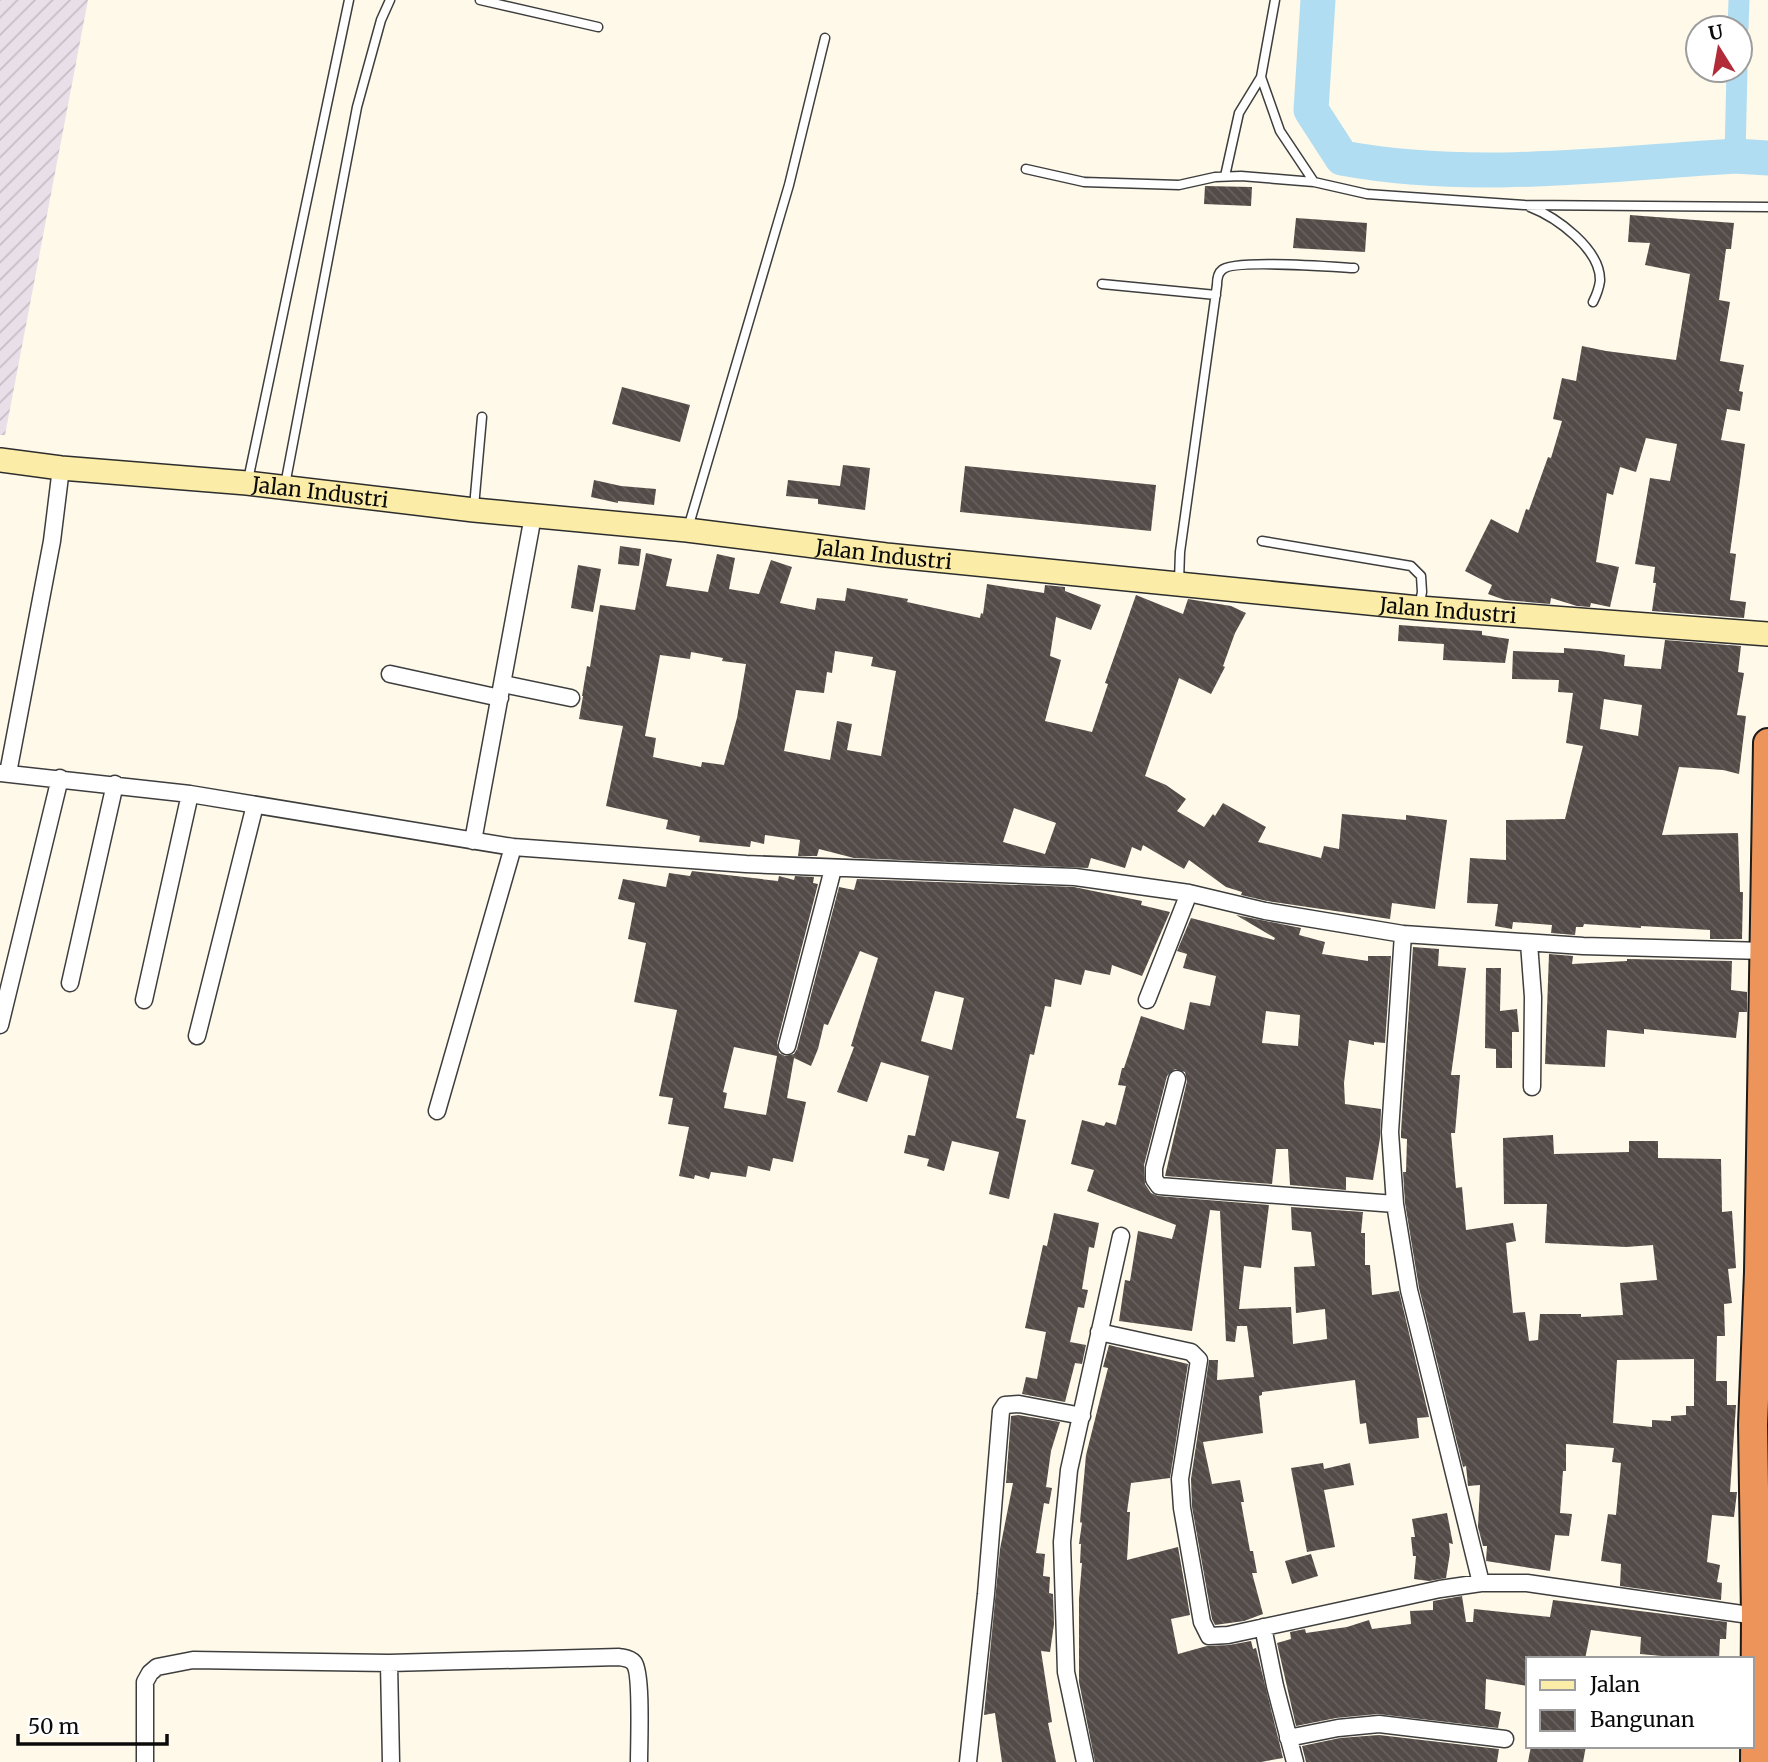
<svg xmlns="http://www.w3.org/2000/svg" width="1768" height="1762" font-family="Merriweather,serif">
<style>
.industrial{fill:url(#industrial-furrows)}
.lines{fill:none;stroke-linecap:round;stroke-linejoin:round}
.canal{stroke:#b1ddf2;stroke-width:21}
.river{stroke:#b1ddf2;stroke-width:35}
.building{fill:url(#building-back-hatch);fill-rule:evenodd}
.lane-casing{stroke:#3e3e3e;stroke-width:11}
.street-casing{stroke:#3e3e3e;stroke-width:19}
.secondary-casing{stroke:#2d2d2d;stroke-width:26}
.highway-casing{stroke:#1c1c1c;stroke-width:32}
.lane{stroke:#fff;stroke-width:8}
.street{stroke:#fff;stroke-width:16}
.secondary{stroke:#fbeda8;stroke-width:23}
.highway{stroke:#ec9459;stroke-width:28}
.labels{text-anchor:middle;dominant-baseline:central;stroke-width:7;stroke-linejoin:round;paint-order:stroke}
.street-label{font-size:21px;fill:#0b0b0b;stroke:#fff}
</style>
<defs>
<pattern id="industrial-furrows" width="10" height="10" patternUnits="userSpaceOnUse" patternTransform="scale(1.75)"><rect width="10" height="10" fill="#e8dfe9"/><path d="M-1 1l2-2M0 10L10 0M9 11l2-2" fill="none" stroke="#c6bec6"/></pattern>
<pattern id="building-back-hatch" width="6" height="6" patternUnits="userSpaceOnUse" patternTransform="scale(1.75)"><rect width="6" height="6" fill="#534b48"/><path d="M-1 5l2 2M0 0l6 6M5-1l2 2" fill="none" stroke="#67605e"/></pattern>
</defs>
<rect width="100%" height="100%" fill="#fef9e9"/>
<!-- industrial -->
<path class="industrial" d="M0 0H88L5 435H0Z"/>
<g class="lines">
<!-- canal -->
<path class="canal" d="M1738 28 1739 0
M1735 156 1737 70"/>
<!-- river -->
<path class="river" d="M1318 0 1311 110 1342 158C1472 182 1605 164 1735 156L1768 158"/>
</g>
<!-- building -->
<path class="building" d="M1205 186 1252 187 1251 206 1204 204Z
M1630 215 1734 223 1731 249H1726L1719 300 1730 302 1720 361 1744 365 1739 391 1743 392 1740 411 1727 409 1721 440 1745 444 1730 553 1736 554 1730 600 1746 602 1744 618 1652 611 1656 583H1653L1655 567 1635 564 1650 478 1670 481 1677 444 1646 438 1636 472 1620 467 1613 495 1607 493 1596 562 1619 567 1610 607 1591 603 1590 607 1577 606 1551 598 1550 604 1505 600 1488 594 1492 585 1465 571 1491 519 1518 533 1526 509 1529 510 1548 457 1551 458 1562 421 1553 419 1562 378 1576 381 1582 346 1606 351 1676 360 1690 274 1645 265 1650 243 1628 242Z
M1296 218 1367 223 1365 252 1293 248Z
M622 387 690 405 680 442 612 424Z
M843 465 870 468 865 510 818 504V499L786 496 788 480 840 486Z
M965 466 1156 485 1151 531 960 512Z
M594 480 621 486 656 489 654 505 618 501V503L591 497Z
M620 546 641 549 639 566 618 564Z
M646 553 672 559 666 586 708 592 717 554 735 558 729 589 759 594 771 560 792 567 780 603 815 610 817 598 845 601 847 588 908 599 907 602 980 618 981 613 983 614 987 584 1044 593 1045 585 1065 587V591L1101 605 1091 630 1056 617 1050 656 1061 660 1045 721 1092 732 1108 684 1105 683 1136 595 1183 614 1188 599 1231 606 1246 613 1235 633 1223 666 1225 667 1211 694 1179 678 1145 776 1166 785 1186 799 1177 811 1204 827 1213 814 1215 816 1223 803 1266 827 1258 842 1321 858 1324 846 1339 849 1342 814 1406 820V815L1447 820 1435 909 1392 903 1390 919 1267 901 1241 895 1242 892 1226 887 1189 860 1184 869 1143 845 1141 851 1132 847 1125 868 1091 858 1088 868 854 858 819 849 817 856H798L800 840 765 835 764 844 751 841 750 847 699 842 700 836 666 829 668 820 606 806 623 726 579 719 583 696H582L587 666 590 667 600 605 635 610ZM835 651 873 657 871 666 896 671 881 756 847 750 852 724 837 721 830 760 784 751 796 690 824 693 827 672 832 673ZM691 652 723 658 722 661 746 664 737 718 724 765 702 762 701 767 653 757 656 738 645 736 660 655 690 659ZM1014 808 1056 823 1045 854 1003 842Z
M578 565 601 569 593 612 571 608Z
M1399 625 1482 631V635L1509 639 1505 663 1443 660 1444 644 1398 641Z
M1665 640 1741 646 1738 672 1744 673 1737 715 1746 716 1739 774 1723 770 1679 767 1662 835 1738 833 1740 892H1743L1742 939H1710V930L1641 926V928L1584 924 1583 927H1576L1575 935 1551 933 1552 925 1513 922 1512 929 1495 926 1498 904 1467 903 1470 858 1506 860V820L1565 819 1583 746 1566 743 1573 693 1558 692 1559 680 1512 679 1513 651 1564 653V648L1600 651 1625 655 1624 666 1661 669ZM1604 699 1642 705 1638 736 1600 729Z
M692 871 778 881 779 876 794 880 795 876 814 877 813 883 818 884 777 1043 779 1053 785 1056 794 1054 797 1049 839 887 854 890 857 879 1074 887 1142 901 1141 905 1170 912 1142 976 1112 965 1110 975 1085 970 1081 985 1055 979 1051 1007 1045 1006 1034 1055 1030 1054 1016 1118 1026 1120 1009 1199 989 1194 999 1152 952 1141 944 1171 927 1166 929 1159 904 1153 908 1135 915 1136 929 1076 881 1062 867 1102 837 1092 854 1047 851 1046 878 958 860 951 828 1025 824 1024 818 1049 811 1066 794 1058 787 1098 806 1102 793 1162 773 1158 770 1171 748 1166 746 1177 711 1172 709 1179 695 1175 694 1179 679 1176 689 1127 668 1124 673 1098 659 1096 677 1010 634 1002 646 943 628 939 635 903 618 899 623 879 666 887 669 873 690 876ZM935 991 964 998 952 1050 921 1041ZM734 1047 777 1056 766 1115 724 1108 727 1093 723 1092Z
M1236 915 1301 928 1299 935 1325 942 1322 954 1368 961V956H1391L1385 1043 1374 1042V1045L1349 1040 1344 1083 1345 1104 1381 1109 1380 1138 1373 1180 1346 1177V1190L1290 1185 1288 1149H1276L1272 1184 1165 1176 1187 1081 1185 1072 1175 1069 1167 1076 1144 1165 1145 1184 1151 1193 1158 1196 1269 1205 1261 1268 1244 1266 1239 1309 1291 1307 1293 1344 1327 1339 1325 1309 1296 1313 1294 1267 1315 1266 1311 1232 1292 1230 1291 1207 1363 1212 1361 1233H1365V1265H1370L1372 1295 1399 1291 1429 1417 1417 1418 1419 1438 1369 1444 1366 1423 1360 1424 1355 1380 1262 1392V1395L1259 1396 1263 1433 1203 1442 1212 1484 1240 1480 1244 1502H1241L1250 1551H1253L1257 1573H1252L1263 1614 1244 1621 1215 1625 1212 1619 1192 1507 1191 1479 1209 1360H1218L1217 1380 1254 1377 1247 1326H1237L1235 1342 1226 1341 1220 1211 1210 1210 1192 1331 1119 1321 1125 1280 1130 1281 1138 1231 1172 1239 1176 1225 1087 1191 1094 1170 1071 1164 1082 1120 1104 1126 1106 1122 1116 1125 1126 1086 1118 1085 1122 1068H1124L1141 1016 1184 1030 1190 1002 1210 1006 1216 976 1183 968 1187 954 1177 951 1191 918 1274 940 1275 938ZM1266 1011 1300 1015 1298 1046 1262 1043Z
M1413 947 1439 949 1438 966 1466 968 1451 1075H1460L1455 1133H1451L1456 1188 1462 1187 1466 1230 1513 1223 1516 1241 1506 1243 1513 1313 1525 1312 1529 1341 1538 1340 1540 1314H1581V1317L1623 1315 1620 1283 1657 1280 1653 1245 1626 1247 1545 1243 1547 1204H1504L1503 1138 1553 1135 1554 1154 1629 1152V1141H1658V1158L1721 1159 1722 1212 1732 1211 1736 1268 1728 1269 1732 1303 1724 1304 1725 1336H1717L1716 1381H1727V1405H1736L1730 1492H1737L1734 1517 1712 1515 1707 1562 1720 1565 1717 1582 1722 1583 1721 1600 1620 1586 1621 1564 1601 1561 1608 1514 1616 1515 1621 1463 1612 1462 1614 1448 1566 1444V1471H1563L1560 1513 1572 1514 1569 1536 1555 1535 1550 1571 1486 1561 1487 1546H1483L1478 1527 1480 1485 1468 1486 1466 1466 1463 1467 1419 1288 1405 1203 1403 1172H1406L1407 1139 1401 1138V1132ZM1694 1359V1406H1686V1415L1671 1416V1421L1652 1420V1427L1613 1423 1617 1360Z
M1549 954 1573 956 1572 964 1627 961V959L1732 961 1731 990 1747 992V1012H1739L1736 1038 1644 1029V1034L1607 1030 1605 1067 1545 1064Z
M1486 968H1501L1500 1011 1517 1009 1519 1032H1512V1068H1496V1049L1485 1048Z
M1054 1213 1099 1223 1094 1248 1089 1247 1082 1289 1088 1290 1084 1308 1078 1307 1070 1342 1086 1345 1082 1364 1075 1363 1065 1402 1022 1394 1026 1377 1037 1379 1046 1332 1025 1328 1043 1245 1047 1246Z
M1109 1345 1188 1364 1170 1478 1131 1483 1127 1512H1130L1127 1560 1178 1547 1190 1615 1171 1619 1178 1654 1207 1646 1229 1645 1251 1641 1253 1649 1256 1648 1283 1758 1261 1762H1095L1079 1682V1599L1082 1563H1080L1081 1544H1079L1082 1523 1080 1522 1086 1455 1108 1368 1103 1367Z
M1018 1415 1060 1422 1051 1451 1046 1487 1052 1488 1049 1504 1044 1503 1036 1553 1045 1554 1043 1576 1050 1577 1049 1593 1053 1594 1054 1624 1050 1652 1041 1651 1052 1722 1048 1723 1056 1762H1002L995 1713 984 1715 1000 1549 1013 1483H1006L1011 1416Z
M1323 1463 1324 1469 1350 1463 1354 1485 1324 1490 1335 1547 1307 1552 1291 1468Z
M1447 1513 1453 1544 1449 1543 1450 1553 1446 1578 1429 1581 1414 1579 1416 1556H1413L1411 1537H1415L1412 1519Z
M1311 1554 1318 1576 1292 1584 1285 1561Z
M1462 1596 1466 1622H1473L1474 1609 1550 1617 1553 1600 1727 1622 1726 1639H1720L1719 1659H1661L1662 1656 1640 1654 1641 1637 1591 1630 1585 1659H1528V1686L1486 1679 1485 1709 1501 1712 1498 1728 1378 1714 1336 1718 1296 1726 1277 1643 1291 1639 1290 1632 1305 1629 1306 1633 1347 1627 1369 1620 1372 1629 1411 1624 1410 1611 1433 1610V1601Z
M1379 1735 1499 1749 1497 1762H1306L1302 1746 1340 1738Z
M1531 1746H1586L1583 1762H1528Z"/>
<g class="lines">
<defs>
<path id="lane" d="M480 0 598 27
M1261 77 1280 131 1314 182
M1026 169 1084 182 1179 185 1215 177 1241 176 1314 182 1367 194 1524 205 1768 207
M1225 176 1239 113 1261 77 1275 0
M1530 207C1556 217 1601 249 1600 281 1599 288 1596 296 1593 302
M1102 284 1216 295
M248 480 349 0
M285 485 357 107 381 20 390 0
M474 507 482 417
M688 528 789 185 825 38
M1262 541 1411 566 1421 576 1422 592 1419 607
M1179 581 1180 552 1217 285C1217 280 1218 273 1222 270 1232 259 1335 267 1354 268"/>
<path id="street" d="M390 674 500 698
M503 684 571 698
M0 773 190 794 513 847 746 864 1075 877 1189 893 1265 911 1403 934 1583 946 1764 951
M8 773 52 541 61 468
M473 841 533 516
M1403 934 1390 1132 1395 1204 1409 1290 1481 1583
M1529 943 1533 997 1532 1087
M70 983 115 784
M144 1000 190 794
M1147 1000 1189 893
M0 1025 60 778
M197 1036 255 805
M787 1046 833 869
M1177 1079 1154 1168V1179L1159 1186 1395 1204
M437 1111 513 847
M1099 1332 1191 1352 1199 1360 1180 1479 1182 1508 1202 1622 1209 1636 1228 1635 1440 1589 1481 1583H1527L1756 1616
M1263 1627 1275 1686 1295 1762
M389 1663 391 1762
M1288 1738 1338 1728 1379 1724 1505 1739
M145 1762V1682L150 1673 157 1667 193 1660 389 1663 619 1657C624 1658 630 1658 634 1663 642 1673 639 1745 639 1762
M968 1762 986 1594 1001 1411 1005 1405 1019 1404 1082 1416
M1085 1762 1066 1672 1062 1542 1069 1470 1121 1236"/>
<g id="secondary">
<path id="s1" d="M0 460 61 468 247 483 474 510 687 530 886 555 1419 608 1768 634"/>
</g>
<path id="highway" d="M1755 1762 1756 1616 1753 1425 1759 1272 1768 743"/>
</defs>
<!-- lane casing -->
<use href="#lane" class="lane-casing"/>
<!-- street casing -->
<use href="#street" class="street-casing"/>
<!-- secondary casing -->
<use href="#secondary" class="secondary-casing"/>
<!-- highway casing -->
<use href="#highway" class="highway-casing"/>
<!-- lane -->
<use href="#lane" class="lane"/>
<!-- street -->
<use href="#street" class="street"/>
<!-- secondary -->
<use href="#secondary" class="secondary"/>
<!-- highway -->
<use href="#highway" class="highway"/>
</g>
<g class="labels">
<!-- street labels -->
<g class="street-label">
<text stroke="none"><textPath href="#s1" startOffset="322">Jalan Industri</textPath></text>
<text stroke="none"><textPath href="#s1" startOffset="889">Jalan Industri</textPath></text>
<text stroke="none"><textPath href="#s1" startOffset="1456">Jalan Industri</textPath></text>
</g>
</g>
<!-- legend -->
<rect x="1526" y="1657" width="228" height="91" fill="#ffffff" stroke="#9d9d9d" stroke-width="2"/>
<rect x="1540" y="1680" width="35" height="10" fill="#fbeda8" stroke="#9d9d9d" stroke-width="2"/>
<text x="1590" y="1692" font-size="21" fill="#0b0b0b">Jalan</text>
<rect x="1540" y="1710" width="35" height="21" fill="url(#building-back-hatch)" stroke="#9d9d9d" stroke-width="2"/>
<text x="1590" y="1727" font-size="21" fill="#0b0b0b">Bangunan</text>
<!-- north arrow -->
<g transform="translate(1719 49) rotate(349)"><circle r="33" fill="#ffffff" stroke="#9d9d9d" stroke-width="2"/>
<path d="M0-5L12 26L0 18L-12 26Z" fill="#b22b39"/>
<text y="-10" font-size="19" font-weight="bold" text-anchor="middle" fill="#0b0b0b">U</text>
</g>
<!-- scale -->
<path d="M18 1734v10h149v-10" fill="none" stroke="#0b0b0b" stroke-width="3.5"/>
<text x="28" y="1734" font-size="21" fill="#0b0b0b" stroke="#ffffff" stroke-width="5" paint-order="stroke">50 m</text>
</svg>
